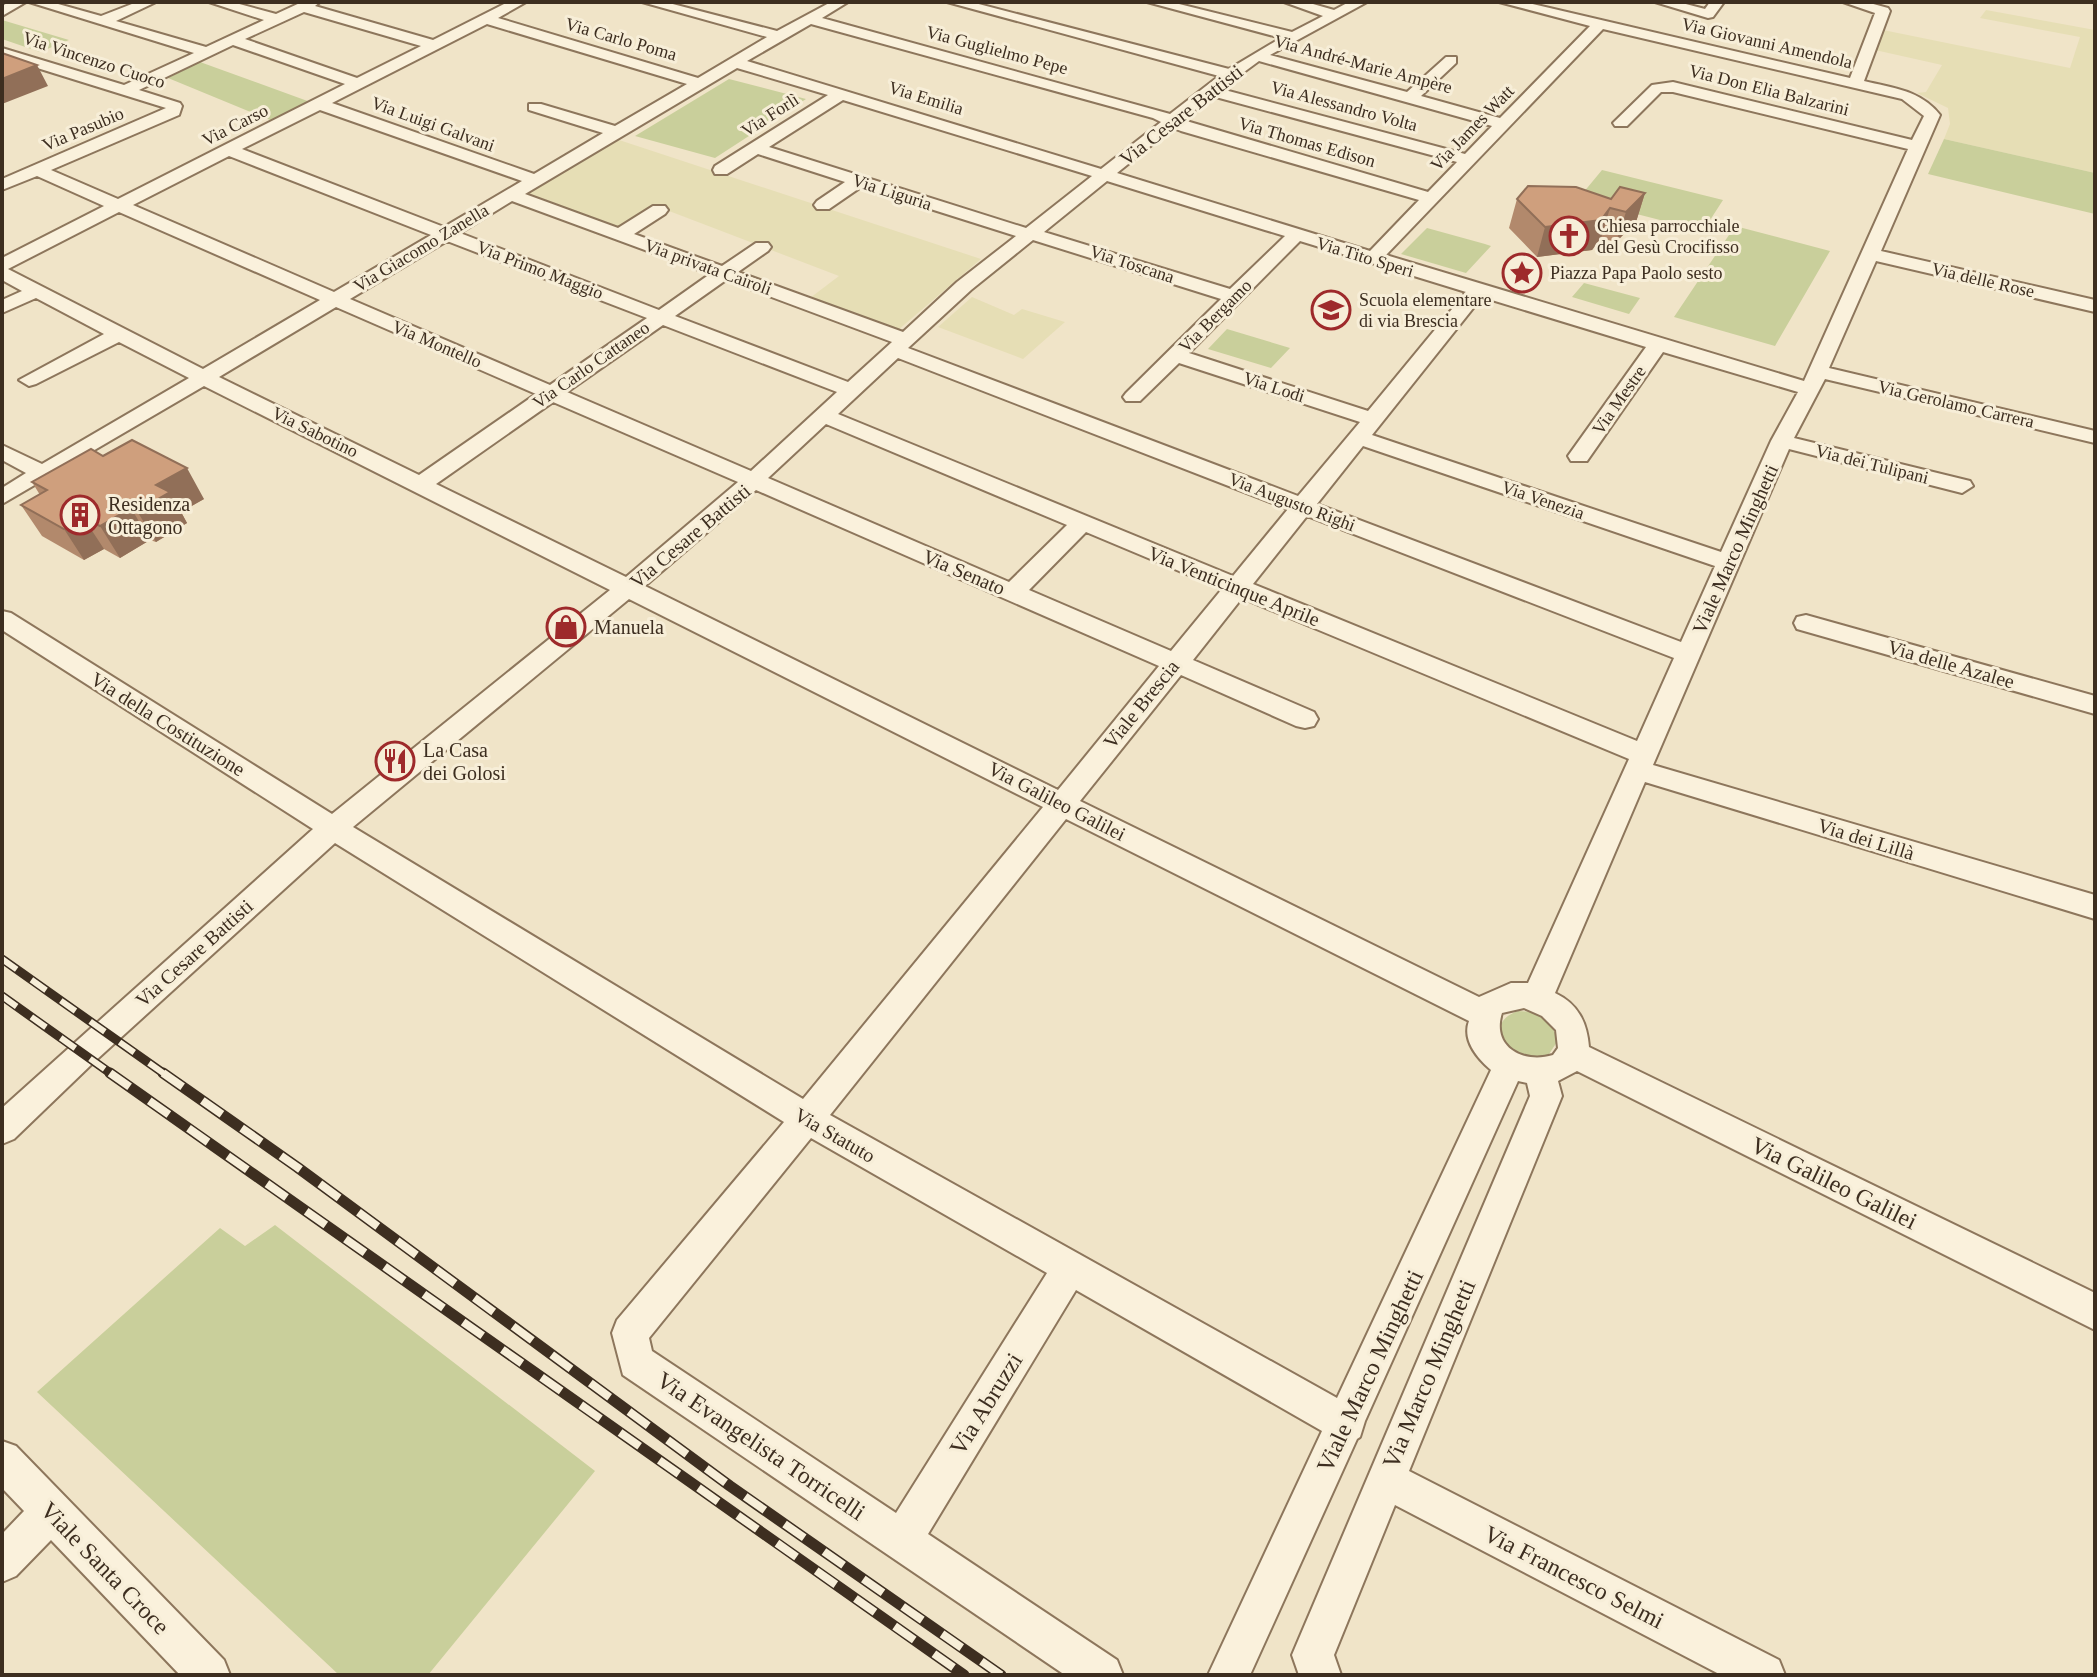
<svg xmlns="http://www.w3.org/2000/svg" width="2097" height="1677" font-family="'Times New Roman',serif">
<style>
.farmland{fill:#e6deb5}
.green{fill:#c9cf9b}
.lines{fill:none;stroke-linecap:round;stroke-linejoin:round}
.minor-casing{stroke:#8d765c;stroke-width:4}
.minor{fill:#faf1dc;fill-rule:evenodd}
.rail-far1-casing{stroke:#3d2e20;stroke-width:9}
.rail-casing{stroke:#3d2e20;stroke-width:11}
.rail-far1{stroke:#f7eed8;stroke-width:6;stroke-dasharray:18;stroke-linecap:butt}
.rail{stroke:#f7eed8;stroke-width:8;stroke-dasharray:24;stroke-linecap:butt}
.wall{fill:#b2896c}
.shaded-wall{fill:#916f58}
.building{fill:#cf9f7d;stroke:#916f58;stroke-width:2}
.labels{text-anchor:middle;dominant-baseline:central;stroke-width:6;stroke-linejoin:round;paint-order:stroke}
.far-street-label{font-size:18px;fill:#3d2e20;stroke:#f7eed8}
.far-poi-label{font-size:18px;fill:#3d2e20;stroke:#f7eed8;text-anchor:start}
.street-label{font-size:20px;fill:#3d2e20;stroke:#f7eed8}
.poi-label{font-size:20px;fill:#3d2e20;stroke:#f7eed8;text-anchor:start}
.near-street-label{font-size:24px;fill:#3d2e20;stroke:#f7eed8}
</style>
<rect width="100%" height="100%" fill="#f0e4c8"/>
<!-- farmland -->
<path class="farmland" d="M1986 10 2095 30V173L1944 139 1950 124 1948 108 1917 93 1926 92 1942 65 1875 50 1883 30 2070 68 2080 37 1980 18Z
M616 139 981 259 898 330 810 298 839 276 656 206 622 228 530 194 529 188Z
M972 297 1014 315 1022 309 1065 322 1023 359 938 327Z"/>
<!-- green -->
<path class="green" d="M2 20 69 40 40 52 2 39Z
M200 62 313 103 275 122 168 78Z
M729 79 806 99 715 158 635 136Z
M1944 139 2095 173V214L1928 174Z
M1602 170 1723 200 1703 231 1578 199Z
M1735 226 1830 251 1775 346 1674 317Z
M1427 228 1485 244 1491 246 1466 273 1401 254Z
M1584 283 1640 298 1629 314 1572 297Z
M1227 329 1290 348 1271 368 1208 349Z
M1518 1011C1537 1011 1555 1021 1557 1042L1549 1054C1515 1069 1477 1025 1518 1011Z
M275 1225 595 1471 428 1675H339L37 1392 220 1228 245 1246Z"/>
<g class="lines">
<defs>
<path id="minor" d="M9 2H26L2 16V6Z
M29 2H51L101 16 137 2H156L116 21 206 47 264 20 209 2H232L276 14 302 2H320L315 6 433 40 508 2H526L498 18 698 78 767 37 642 2H665L777 31 831 2H848L822 18 1170 114 1219 76 947 2H971L1229 69 1281 38 1147 2H1171L1292 32 1323 16 1284 2H1306L1334 10 1349 2H1367L1270 55 1407 92 1446 57H1456V63L1421 96 1500 118 1590 26 1499 2H1524L1850 78 1875 13 1843 2H1866L1888 8 1890 11 1864 81C1892 88 1921 90 1940 115L1881 251 2095 300V312L1876 261 1829 368 2095 431V443L1825 379 1794 438 1970 481 1973 486 1962 493 1789 449 1653 765 2095 895V919L1645 782 1555 993C1578 1004 1587 1022 1589 1047L2095 1293V1330L1577 1071 1558 1081 1562 1096 1409 1471 1779 1660 1785 1675H1721L1395 1505 1334 1655 1341 1675H1299L1292 1655 1530 1096 1527 1083 1518 1081 1365 1421 1360 1437 1357 1439 1250 1675H1208L1322 1431 1076 1290 928 1534 1117 1660 1123 1675H1065L623 1375 612 1333 617 1320 784 1122 335 843 94 1062 14 1139 2 1144V1108L313 829 2 630V611L11 613 332 814 610 590 204 386 2 504V488L26 473 2 460V445L42 464 189 378 119 342 36 384 29 386 19 380 104 334 36 298 2 313V300L22 291 2 280V258L104 206 37 176 2 190V179L166 108 2 57V48L124 85 194 53ZM304 12 421 46 357 78 245 39ZM487 24 687 84 615 126 541 104H529V110L603 133 534 174 332 103ZM811 24 1153 118 1161 122 1101 169 747 61ZM1603 29 1902 99 1924 116 1912 140 1673 82 1652 85 1613 123 1615 126H1627L1661 92H1673L1908 149 1804 381 1386 255ZM233 45 345 84 118 199 51 170 179 115 182 106 180 103 139 90ZM1259 61 1492 126 1465 154 1221 89ZM737 68 828 95 715 166 713 170 715 174H727L758 154 845 182 817 201 814 205 817 209H829L861 187 1016 236 957 282 903 332 738 272 768 251 771 247 768 243H756L722 266 634 234 665 214 668 210 665 206H653L618 228 525 194ZM1212 96 1457 162 1428 192 1183 120ZM843 100 1092 176 1026 228 769 147ZM320 110 522 181 444 227 242 149ZM1173 128 1181 131 1419 200 1370 251 1117 173ZM229 156 431 235 334 292 133 205ZM1107 181 1265 230 1285 236 1230 289 1044 232ZM512 201 710 274 659 310 460 233ZM119 212 320 300 203 369 8 269ZM1033 240 1221 299 1126 393 1123 397 1126 401H1140L1179 363 1360 422 1298 496 908 348 971 290ZM447 241 647 318 550 385 350 299ZM1300 241 1466 292 1368 411 1189 353ZM726 280 892 342 848 382 675 316ZM1482 297 1646 347 1568 456 1571 461H1587L1663 352 1798 392 1771 441 1721 552 1372 435ZM336 307 536 394 419 475 219 377ZM663 325 837 392 751 471 567 392ZM898 358 1288 509 1233 576 838 414ZM553 402 738 482 626 577 436 484ZM826 424 1067 525 1009 582 768 478ZM1363 446 1715 566 1681 642 1317 504ZM756 490 1159 666 1058 790 645 586ZM1307 516 1674 658 1637 741 1253 584ZM1086 532 1222 589 1171 651 1029 590ZM1242 598 1629 759 1528 983H1511L1479 997 1080 801 1181 675 1296 726 1305 728 1314 726 1318 719 1314 712 1193 660ZM629 599 1043 807 803 1099 353 827ZM1066 819 1469 1021C1462 1040 1477 1058 1491 1070L1337 1398 830 1115ZM1524 1008 1542 1016 1556 1030 1558 1048 1553 1055C1523 1064 1491 1047 1502 1013ZM811 1138 1047 1273 896 1513 652 1351 649 1338Z
M1655 2H1678L1705 9 1710 2H1724L1713 17 1708 18Z
M1806 615 2095 696V714L1797 629 1794 623 1797 617Z
M2 1441 16 1446 224 1660 230 1675H180L51 1540 16 1576 2 1582V1534L24 1511 2 1488Z"/>
</defs>
<!-- minor casing -->
<use href="#minor" class="minor-casing"/>
<!-- minor -->
<use href="#minor" class="minor"/>
<defs>
<path id="rail-far1" d="M2 959 166 1075
M2 996 113 1075"/>
<path id="rail" d="M110 1073 964 1675
M163 1073 297 1167 730 1486 1001 1675"/>
</defs>
<!-- rail-far1 casing -->
<use href="#rail-far1" class="rail-far1-casing"/>
<!-- rail casing -->
<use href="#rail" class="rail-casing"/>
<!-- rail-far1 -->
<use href="#rail-far1" class="rail-far1"/>
<!-- rail -->
<use href="#rail" class="rail"/>
</g>
<!-- wall -->
<path class="wall" d="M1645 193 1636 222 1616 242 1601 238 1592 250 1537 257 1509 228 1517 199H1611Z
M103 456 204 499 181 512 187 523 156 542 150 540 120 558 104 549 84 560 42 536 21 505 40 495 32 482Z"/>
<!-- shaded-wall -->
<path class="shaded-wall" d="M37 65 48 86 2 104V79Z
M1645 193 1636 222 1616 242 1626 212Z
M1610 208 1601 238 1592 250 1537 257 1545 227Z
M187 468 204 499 181 512 187 523 156 542 137 511 156 485Z
M131 508 150 540 120 558 100 526Z
M83 517 104 549 84 560 64 529Z"/>
<!-- building -->
<path class="building" d="M2 53 37 65 2 79Z
M1528 186 1576 187 1611 199 1620 187 1645 193 1626 212 1610 208 1601 220 1545 227 1517 199Z
M132 440 187 468 156 485 170 492 137 511 131 508 100 526 83 517 64 529 21 505 47 490 32 482 91 449 103 456Z"/>
<!-- icons -->
<defs>
<symbol id="church-ring" viewBox="-11 -11 22 22"><circle r="9.5" fill="#f7eed8" stroke="#9e2a2b" stroke-width="1.5"/><path d="M-1.2-6h2.4v3.5h3.3v2.4h-3.3V6h-2.4V-.1h-3.3v-2.4h3.3Z" fill="#9e2a2b"/></symbol>
<symbol id="sight-ring" viewBox="-11 -11 22 22"><circle r="9.5" fill="#f7eed8" stroke="#9e2a2b" stroke-width="1.5"/><path d="M0-6L1.8-2.2L6-1.7L2.9 1.2L3.7 5.4L0 3.3L-3.7 5.4L-2.9 1.2L-6-1.7L-1.8-2.2Z" fill="#9e2a2b"/></symbol>
<symbol id="school-ring" viewBox="-11 -11 22 22"><circle r="9.5" fill="#f7eed8" stroke="#9e2a2b" stroke-width="1.5"/><path d="M0-5L7-2L0 1L-7-2ZM-4 1L0 2.5L4 1V4Q0 6-4 4Z" fill="#9e2a2b"/></symbol>
<symbol id="building-ring" viewBox="-11 -11 22 22"><circle r="9.5" fill="#f7eed8" stroke="#9e2a2b" stroke-width="1.5"/><path d="M-4-6H4V6H1V3H-1V6H-4ZM-2.5-4.3h1.7v1.8h-1.7ZM.8-4.3h1.7v1.8H.8ZM-2.5-1h1.7V.8h-1.7ZM.8-1h1.7V.8H.8Z" fill="#9e2a2b"/></symbol>
<symbol id="shop-ring" viewBox="-11 -11 22 22"><circle r="9.5" fill="#f7eed8" stroke="#9e2a2b" stroke-width="1.5"/><path d="M-5-2.5h2.3a2.7 3.5 0 0 1 5.4 0H5L5.5 6h-11ZM-1.5-2.5h3a1.5 2.3 0 0 0-3 0Z" fill="#9e2a2b"/></symbol>
<symbol id="restaurant-ring" viewBox="-11 -11 22 22"><circle r="9.5" fill="#f7eed8" stroke="#9e2a2b" stroke-width="1.5"/><path d="M-5-6h1v4h1v-4h1v4h1v-4h1v5L-1.5 .5V6h-2V.5L-5-1ZM5-6V6H3V1.5H1.5Q1.5-4 5-6Z" fill="#9e2a2b"/></symbol>
</defs>
<g fill-rule="evenodd">
<use href="#church-ring" x="1547" y="214" width="44" height="44"/>
<use href="#sight-ring" x="1500" y="251" width="44" height="44"/>
<use href="#school-ring" x="1309" y="288" width="44" height="44"/>
<use href="#building-ring" x="58" y="493" width="44" height="44"/>
<use href="#shop-ring" x="544" y="605" width="44" height="44"/>
<use href="#restaurant-ring" x="373" y="739" width="44" height="44"/>
</g>
<g class="labels">
<!-- far-street labels -->
<g class="far-street-label">
<text transform="translate(621 39) rotate(16)">Via Carlo Poma</text>
<text transform="translate(1767 43) rotate(13)">Via Giovanni Amendola</text>
<text transform="translate(997 50) rotate(15)">Via Guglielmo Pepe</text>
<text transform="translate(94 60) rotate(18)">Via Vincenzo Cuoco</text>
<text transform="translate(1363 64) rotate(15)">Via André-Marie Ampère</text>
<text transform="translate(1769 90) rotate(14)">Via Don Elia Balzarini</text>
<text transform="translate(926 98) rotate(17)">Via Emilia</text>
<text transform="translate(1344 106) rotate(15)">Via Alessandro Volta</text>
<text transform="translate(770 115) rotate(-33)">Via Forlì</text>
<text transform="translate(433 124) rotate(20)">Via Luigi Galvani</text>
<text transform="translate(235 125) rotate(-27)">Via Carso</text>
<text transform="translate(1472 128) rotate(-46)">Via James Watt</text>
<text transform="translate(83 129) rotate(-23)">Via Pasubio</text>
<text transform="translate(1307 142) rotate(16)">Via Thomas Edison</text>
<text transform="translate(892 192) rotate(18)">Via Liguria</text>
<text transform="translate(421 248) rotate(-31)">Via Giacomo Zanella</text>
<text transform="translate(1365 257) rotate(17)">Via Tito Speri</text>
<text transform="translate(1132 264) rotate(18)">Via Toscana</text>
<text transform="translate(708 267) rotate(20)">Via privata Cairoli</text>
<text transform="translate(540 270) rotate(21)">Via Primo Maggio</text>
<text transform="translate(1983 280) rotate(13)">Via delle Rose</text>
<text transform="translate(1215 316) rotate(-45)">Via Bergamo</text>
<text transform="translate(437 344) rotate(23)">Via Montello</text>
<text transform="translate(591 365) rotate(-35)">Via Carlo Cattaneo</text>
<text transform="translate(1274 387) rotate(18)">Via Lodi</text>
<text transform="translate(1619 400) rotate(-55)">Via Mestre</text>
<text transform="translate(1956 404) rotate(13)">Via Gerolamo Carrera</text>
<text transform="translate(315 432) rotate(26)">Via Sabotino</text>
<text transform="translate(1872 464) rotate(14)">Via dei Tulipani</text>
<text transform="translate(1543 500) rotate(19)">Via Venezia</text>
<text transform="translate(1292 502) rotate(21)">Via Augusto Righi</text>
</g>
<!-- far-poi labels -->
<g class="far-poi-label">
<text x="1597" y="226">Chiesa parrocchiale<tspan x="1597" dy="21">del Gesù Crocifisso</tspan></text>
<text x="1550" y="273">Piazza Papa Paolo sesto</text>
<text x="1359" y="300">Scuola elementare<tspan x="1359" dy="21">di via Brescia</tspan></text>
</g>
<!-- street labels -->
<g class="street-label">
<text transform="translate(1181 115) rotate(-38)">Via Cesare Battisti</text>
<text transform="translate(690 536) rotate(-40)">Via Cesare Battisti</text>
<text transform="translate(1735 549) rotate(-66)">Viale Marco Minghetti</text>
<text transform="translate(964 572) rotate(23)">Via Senato</text>
<text transform="translate(1234 586) rotate(22)">Via Venticinque Aprile</text>
<text transform="translate(1951 664) rotate(16)">Via delle Azalee</text>
<text transform="translate(1141 704) rotate(-51)">Viale Brescia</text>
<text transform="translate(168 724) rotate(32)">Via della Costituzione</text>
<text transform="translate(1057 801) rotate(27)">Via Galileo Galilei</text>
<text transform="translate(1866 839) rotate(17)">Via dei Lillà</text>
<text transform="translate(194 953) rotate(-42)">Via Cesare Battisti</text>
<text transform="translate(835 1135) rotate(30)">Via Statuto</text>
</g>
<!-- poi labels -->
<g class="poi-label">
<text x="108" y="504">Residenza<tspan x="108" dy="23">Ottagono</tspan></text>
<text x="594" y="627">Manuela</text>
<text x="423" y="750">La Casa<tspan x="423" dy="23">dei Golosi</tspan></text>
</g>
<!-- near-street labels -->
<g class="near-street-label">
<text transform="translate(1834 1183) rotate(26)">Via Galileo Galilei</text>
<text transform="translate(1370 1371) rotate(-65)">Viale Marco Minghetti</text>
<text transform="translate(1429 1374) rotate(-67)">Via Marco Minghetti</text>
<text transform="translate(986 1404) rotate(-58)">Via Abruzzi</text>
<text transform="translate(761 1446) rotate(34)">Via Evangelista Torricelli</text>
<text transform="translate(105 1568) rotate(46)">Viale Santa Croce</text>
<text transform="translate(1574 1577) rotate(27)">Via Francesco Selmi</text>
</g>
</g>
<!-- border -->
<rect width="2097" height="1677" fill="none" stroke="#3d2e20" stroke-width="8"/>
</svg>
